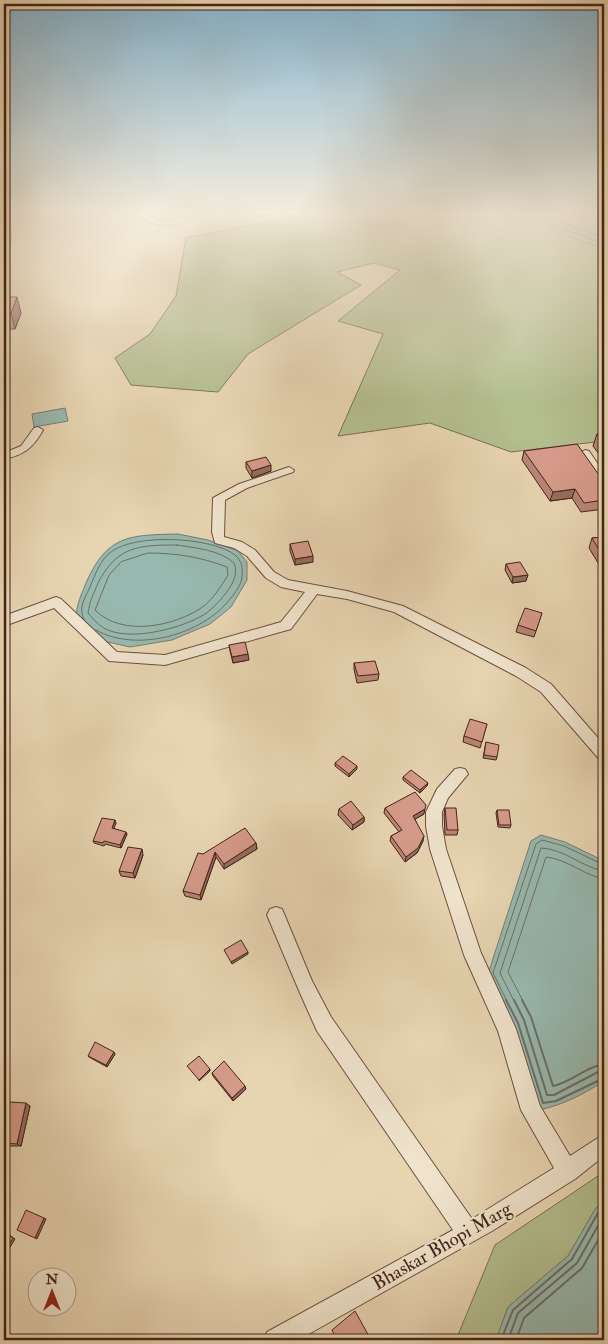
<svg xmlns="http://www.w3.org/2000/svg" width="608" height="1344" font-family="'IM FELL Double Pica',serif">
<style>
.green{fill:#b3bd8e;stroke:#7b7054}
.water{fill:#97b8ae;stroke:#757d72}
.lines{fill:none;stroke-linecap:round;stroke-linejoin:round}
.shore-far1{stroke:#6d6e64;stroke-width:1}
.shore{stroke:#6d6e64;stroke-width:2}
.minor-casing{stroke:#6c503f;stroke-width:2}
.minor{fill:#efe3cc;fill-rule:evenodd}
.wall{fill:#b88577;stroke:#432419}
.shaded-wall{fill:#966c61;stroke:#432419}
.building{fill:#d69b8a;stroke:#432419}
.labels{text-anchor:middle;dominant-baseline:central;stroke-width:4.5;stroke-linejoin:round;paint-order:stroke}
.near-street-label{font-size:19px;fill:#432419;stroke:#efe3cc}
</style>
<rect width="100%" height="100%" fill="#e7d4b1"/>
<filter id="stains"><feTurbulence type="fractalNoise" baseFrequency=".004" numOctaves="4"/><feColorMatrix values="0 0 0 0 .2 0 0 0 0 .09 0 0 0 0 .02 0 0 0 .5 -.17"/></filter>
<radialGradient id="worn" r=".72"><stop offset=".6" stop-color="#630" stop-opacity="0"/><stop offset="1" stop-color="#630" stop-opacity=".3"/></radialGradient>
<!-- green -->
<path class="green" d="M281 212H503L604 249V441L511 452 430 423 338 436 383 334 338 321 400 270 374 263 337 272 361 285 248 354 218 392 131 385 115 358 150 334 176 296 186 238 286 218Z
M604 1172V1202L596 1208 568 1256 508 1307 496 1340H456L495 1245Z"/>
<!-- water -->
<path class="water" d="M503 212H604V249L515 217Z
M65 408 68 421 34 427 32 414Z
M178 534 208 540 238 551 247 562V580L231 607 210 624 172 640 130 647 99 640 76 616C77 604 81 595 86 583 107 535 129 535 178 534Z
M541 835 565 842 604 861V1081C584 1094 563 1105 539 1110L488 974 531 841Z
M604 1202V1340H496L508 1307 568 1256 596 1208Z"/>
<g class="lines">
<!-- shore-far1 -->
<path class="shore-far1" d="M518 212 604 244
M536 212 604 238
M177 545C196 548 220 550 234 563 238 572 234 581 229 589 222 598 215 607 205 614 183 628 133 641 108 630 100 627 94 620 88 613 89 603 94 593 98 583 117 546 139 545 177 545Z
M148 553C176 553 201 557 227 567L228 575C221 586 214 598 204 606 175 627 121 637 95 610L109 575 121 562Z
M84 619C78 608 85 598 90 587 95 575 100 560 111 552 135 533 212 537 235 555 242 561 243 568 242 576 242 584 235 593 230 599 202 635 136 653 96 630
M507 1001 493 973 536 844 542 840 564 846 604 865
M514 1001 500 973 541 848C565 849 581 867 604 871
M523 1001 508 972 546 857C567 859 583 875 604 879"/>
<!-- shore -->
<path class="shore" d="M506 1000 518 1023 543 1103 556 1101 604 1078
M514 1000 524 1020 547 1095H554L598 1072 604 1071
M522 1000 531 1017 553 1086C572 1082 585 1067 604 1064
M501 1340 513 1310 572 1259 599 1211 604 1208
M508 1340 518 1313 577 1263 604 1215
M516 1340 524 1318 582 1268 604 1230"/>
<defs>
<path id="minor" d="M24 212H34L11 226V240L8 248 4 250V225L9 219Z
M135 212C153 212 166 233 186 212H193C178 232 151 227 135 212Z
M38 427 43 430C33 448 24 455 4 459V453L21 446 34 428Z
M585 450 589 451 604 473V483L600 482 580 453Z
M289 467 294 470 293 472 247 488 225 500 224 537 242 542 255 550 274 572 288 580 347 591 403 606 526 668 551 684 604 745V761L599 759 541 692 516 676 394 612 347 599 317 594 291 629 165 665 109 661 54 608 4 626V616L56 597 61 599 117 652 165 655 281 622 305 592 281 587 266 578 247 556 234 548 215 543 212 532 213 498 239 484Z
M460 768 465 769 468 774 448 798 442 812V826L446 849 481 953 516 1029 540 1106 570 1156 604 1134V1156L575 1179 492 1231 298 1340H263L267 1332 453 1230 317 1031 300 993 267 915 270 909 276 907 282 909 312 981 331 1017 472 1219 554 1168 521 1110 498 1031 464 955 430 849 426 826V812L437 789 455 769Z"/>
</defs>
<!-- minor casing -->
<use href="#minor" class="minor-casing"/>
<!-- minor -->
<use href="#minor" class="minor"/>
</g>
<!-- wall -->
<path class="wall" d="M4 297 21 313 15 329H4Z
M604 433V461L593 446 597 434Z
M524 451 604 482V509L581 512 572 498 550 501 522 460Z
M246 462 271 471 252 478 246 468Z
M604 537V571H603L589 548 592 538Z
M290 544 313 562 295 565 290 551Z
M506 564 526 581 512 583 505 570Z
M542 613 534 637 516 632 518 625Z
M229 645 249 660 233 663 230 651Z
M354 663 379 674 378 680 357 683 354 669Z
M487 724 480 748 463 742 464 736Z
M486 742 497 757 496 760 483 758Z
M335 763 357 769 349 777 335 766Z
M403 777 427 786 420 793 403 780Z
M385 808 424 814 415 819 423 841 417 853 405 862 390 841 391 836 399 832 384 813Z
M445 808 458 830 457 835H445L444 814Z
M339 809 364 817V822L352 830 338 815Z
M497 810 511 825 510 828 498 827 496 813Z
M116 823 113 828 127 834 121 848 105 844 104 846 94 843 93 841Z
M256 843 257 849 224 869 216 857 201 900 185 896 183 891 203 854Z
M143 855 135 878 121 876 119 871Z
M115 1054 107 1067 89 1057 88 1056Z
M212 1073 246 1089 233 1101 213 1076Z
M30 1106 21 1146H5L4 1145V1128Z"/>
<!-- shaded-wall -->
<path class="shaded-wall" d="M4 212H5L6 219 4 222Z
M17 297 21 313 15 329 11 313Z
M271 465V471L252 478V471Z
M575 489 572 498 550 501 553 492Z
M313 556V562L295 565V559Z
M528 575 526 581 512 583 513 577Z
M248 654 249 660 233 663 232 657Z
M357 766V769L349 777V774Z
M428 783 427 786 420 793V790Z
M425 809 424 814 412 821 413 816Z
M364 817V822L352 830 353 825Z
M115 820 116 823 113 831 112 828Z
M126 832 127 834 121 848 120 845Z
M424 836 423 841 417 853 405 862 406 857Z
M256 843 257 849 224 869V864Z
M142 849 143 855 135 878 133 873Z
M215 852 216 857 201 900 200 895Z
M248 952V954L232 964 231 962Z
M114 1052 115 1054 107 1067 106 1065Z
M210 1069V1071L199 1081V1080Z
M245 1086 246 1089 233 1101 232 1098Z
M26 1103 30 1106 21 1146 17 1144Z
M44 1218 46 1219 37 1239 35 1238Z
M4 1231 15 1239 4 1257Z
M4 1306 9 1310 4 1318Z"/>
<!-- building -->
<path class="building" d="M4 297H17L11 313H4Z
M604 433V443L597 434Z
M577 444 604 482V500L584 503 575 489 553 492 524 451Z
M266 457 271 465 252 471 246 462Z
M604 537V558L592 538Z
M308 541 313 556 295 559 290 544Z
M520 562 528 575 513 577 506 564Z
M525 608 542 613 536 631 518 625Z
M245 642 248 654 232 657 229 645Z
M375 661 379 674 358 676 354 663Z
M470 719 487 724 482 742 464 736Z
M486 742 499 745 497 757 484 755Z
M343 756 357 766 349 774 335 763Z
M411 770 428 783 420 790 403 777Z
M415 792 426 805 425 809 413 816 424 836 418 848 406 857 391 836 402 830 385 808Z
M351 801 364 817 353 825 339 809Z
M445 808H456L458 830H447Z
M497 810H509L511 825H499Z
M102 818 115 820 112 828 126 832 120 845 104 841 103 843 93 841Z
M245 828 256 843 224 864 215 852 200 895 183 891 198 853 203 854Z
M128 847 142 849 133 873 119 871Z
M241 940 248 952 231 962 224 950Z
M95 1042 114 1052 106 1065 88 1056Z
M199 1056 210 1069 199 1080 187 1066Z
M224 1061 245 1086 232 1098 212 1073Z
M10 1102 26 1103 17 1144 4 1143V1128Z
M26 1210 44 1218 35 1238 17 1230Z
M4 1231 13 1238 4 1253Z
M355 1311 370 1338 368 1340H337L332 1330Z"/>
<!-- sky -->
<linearGradient id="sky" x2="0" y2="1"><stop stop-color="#87b6d1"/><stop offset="0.53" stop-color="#f4ecdc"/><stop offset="1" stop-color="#f4ecdc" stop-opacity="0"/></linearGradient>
<rect width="608" height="401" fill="url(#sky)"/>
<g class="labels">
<!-- near-street labels -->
<g class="near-street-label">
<text transform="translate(442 1246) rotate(-30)">Bhaskar Bhopi Marg</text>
</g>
</g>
<!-- margin -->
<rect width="608" height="1344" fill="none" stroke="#e7d4b1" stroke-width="20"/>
<rect x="5" y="5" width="598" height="1334" fill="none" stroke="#432419" stroke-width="2.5"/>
<rect x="10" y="10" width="588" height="1324" fill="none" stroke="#432419"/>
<!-- north arrow -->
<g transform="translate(52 1292)"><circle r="24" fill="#efe3cc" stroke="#aa9784"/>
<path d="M0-4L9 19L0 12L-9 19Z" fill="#8f2418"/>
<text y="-8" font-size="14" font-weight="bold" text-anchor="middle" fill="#432419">N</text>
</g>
<rect width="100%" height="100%" filter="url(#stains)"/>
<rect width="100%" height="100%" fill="url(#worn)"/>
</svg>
